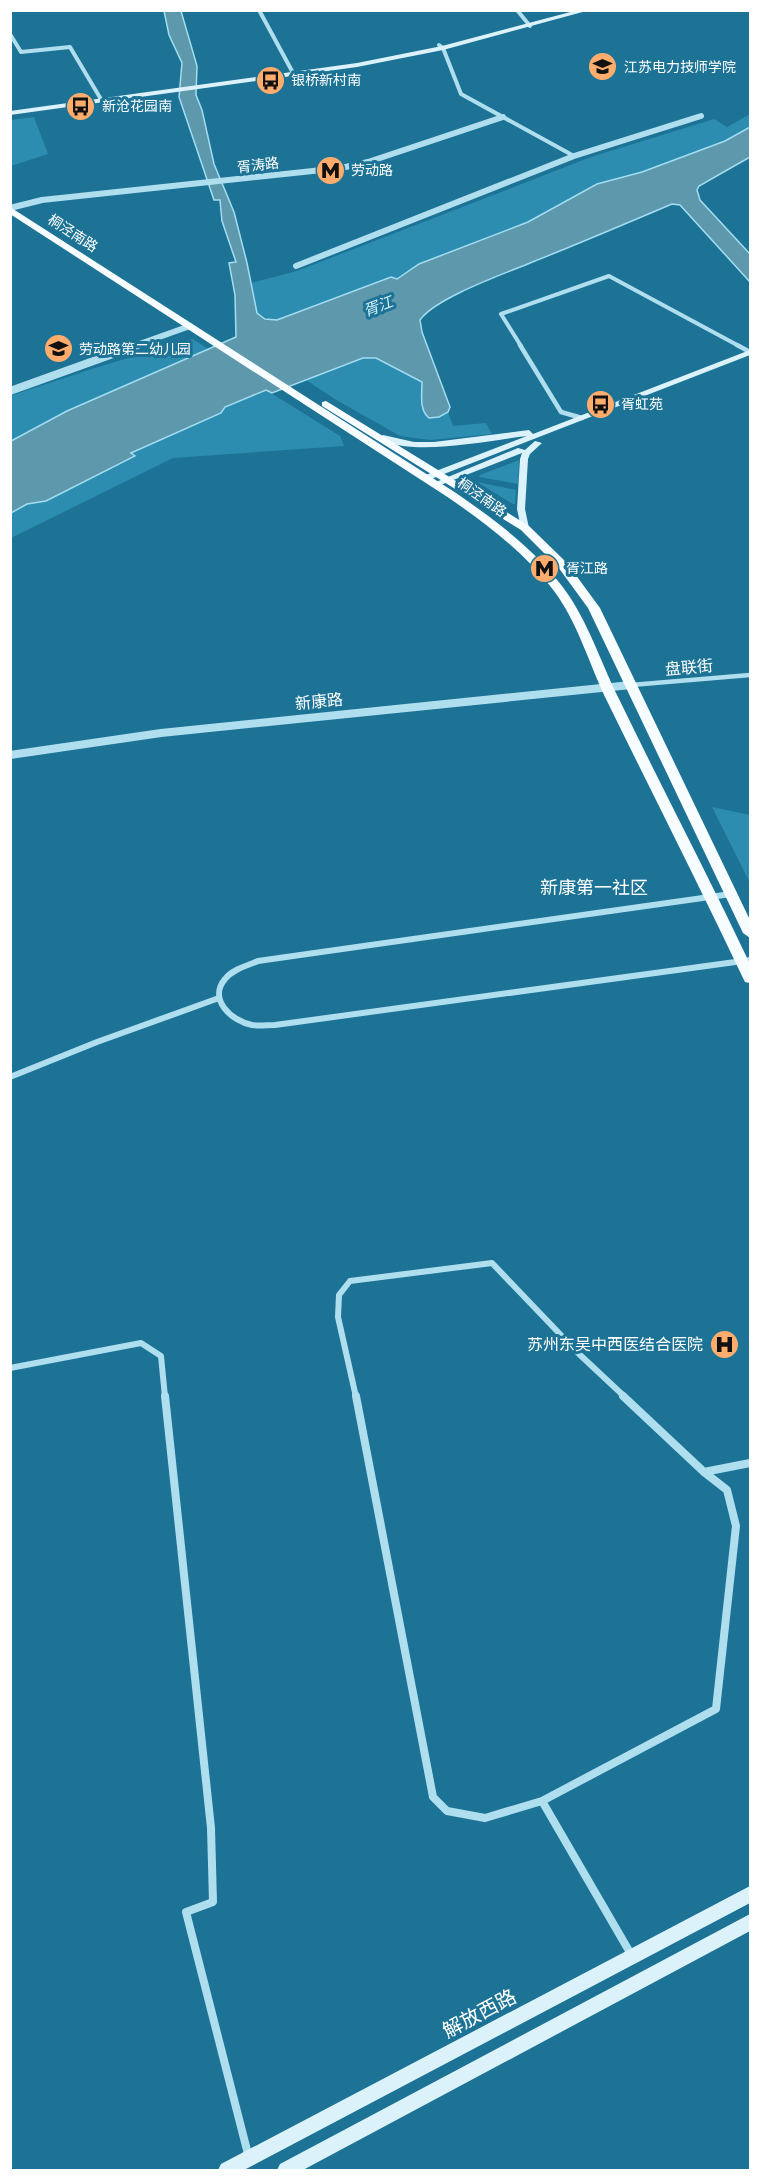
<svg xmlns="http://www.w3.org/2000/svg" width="761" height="2181" font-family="Mulish,'Noto Sans SC',sans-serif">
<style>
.green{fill:#2c8db1}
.water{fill:#5e98ad;stroke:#a2ddf1;stroke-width:1.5}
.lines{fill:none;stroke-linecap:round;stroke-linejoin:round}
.minor-far3{stroke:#afdeef;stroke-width:4}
.minor-far2{stroke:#afdeef;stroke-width:4.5}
.minor-far1{stroke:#afdeef;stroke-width:6}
.minor{stroke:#afdeef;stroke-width:8}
.tertiary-far1{stroke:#afdeef;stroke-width:6}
.tertiary{stroke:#afdeef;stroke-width:8}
.secondary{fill:#dcf2fb;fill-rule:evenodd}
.primary{fill:#f7fcff;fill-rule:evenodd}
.labels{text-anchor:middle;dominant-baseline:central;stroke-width:6;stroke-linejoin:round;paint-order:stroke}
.far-poi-label{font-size:14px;fill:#fff;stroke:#1c7395;text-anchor:start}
.far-street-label{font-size:14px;fill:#fff;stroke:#1c7395}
.far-water-label{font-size:15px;font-style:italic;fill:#d6f1fa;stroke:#1c7395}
.street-label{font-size:16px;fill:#fff;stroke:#1c7395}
.poi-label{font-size:16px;fill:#fff;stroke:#1c7395;text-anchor:end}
.neighbourhood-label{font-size:18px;fill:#fff;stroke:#1c7395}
.near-street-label{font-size:20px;fill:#fff;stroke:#1c7395}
</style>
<rect width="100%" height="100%" fill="#1c7395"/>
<!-- green -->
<path class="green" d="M750 114V127L725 141 642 172 597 184 528 222 419 264 397 279 391 277 277 320H270L257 313 251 283 297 271 591 157 714 119 727 127Z
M34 117 48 154 11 166V120Z
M193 339 208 349 67 411 11 441 10 396 101 366Z
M368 357 381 360 422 382V404L435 418 448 412 453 426 486 423 492 434 430 440 400 436 338 401 306 380Z
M266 390 340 436 344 446 173 458 11 538V513L27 504 46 501 134 456 131 454 221 413 225 407Z
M519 460 518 484 479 477 480 475Z
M477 482 516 490 515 504H513Z
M712 807 750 815V883Z"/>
<!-- water -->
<path class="water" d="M164 11H181L197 66 196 95 202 110 214 164 234 212 247 263 257 313 265 319 277 320 391 277 397 279 419 264 528 222 597 184 642 172 725 141 750 127V157L699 186 697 190 700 200 750 254V282L680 205 672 204C625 224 578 244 530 263 504 274 435 298 420 320L422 332 450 407 448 412 439 417 429 418C419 410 422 395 422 382L376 358H363L272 393 266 390 225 407 221 413 131 453 135 456 46 501 27 504 11 513V441L67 411 236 337 235 295 229 263 236 262 222 221 220 200H214L179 97 182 63 169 35Z"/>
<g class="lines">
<!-- minor-far3 -->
<path class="minor-far3" d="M259 10 292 71
M517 10 530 26
M10 34 21 52 70 47 102 101
M439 45 443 48 461 94 574 156
M521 346 501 314 609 276 739 346"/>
<!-- minor-far2 -->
<path class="minor-far2" d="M520 345 561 412 582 418
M737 345 750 352
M631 685 750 675"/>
<!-- minor-far1 -->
<path class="minor-far1" d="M731 894 258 961C247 966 233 969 225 979 208 999 231 1021 252 1025 259 1026 267 1025 275 1025L750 960
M10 1077 97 1042 219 998
M10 1368 141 1343 161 1356 165 1397
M356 1397 338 1317 339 1295 350 1281 492 1263 579 1354 625 1397"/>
<!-- minor -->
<path class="minor" d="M165 1396 211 1828 213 1902 186 1912 249 2158
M356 1396 433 1797 447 1811 485 1818 542 1801 716 1709 736 1526 727 1490 704 1472 623 1396
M704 1472 750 1463
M542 1801 632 1956"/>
<!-- tertiary-far1 -->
<path class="tertiary-far1" d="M10 208 42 200 341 168 368 162 503 117
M296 266 574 156 701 116
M134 346 190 326"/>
<!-- tertiary -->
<path class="tertiary" d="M10 391 138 345
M10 755 161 733 631 685"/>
<!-- secondary -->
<path class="secondary" d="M578 10H590L443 50 357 67 10 115V111L357 63 442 46Z
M750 350V355L426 481 422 478 423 476 527 436C490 440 410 458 379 438L383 435 414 442H434L529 430 533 434Z
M535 441 542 443 530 454 528 459 525 509 529 528 528 530 525 531 521 528 517 509 520 459 522 453 438 486 431 484 518 448 525 450Z
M750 1886V1903L244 2170H218L221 2164Z
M750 1914V1931L303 2170H277L280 2164Z"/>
<!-- primary -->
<path class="primary" d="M10 207 456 493C495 520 533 548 562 586 588 620 600 661 619 699 662 788 708 875 750 964V983L745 982 743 978C699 885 652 793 607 701 589 664 578 623 554 591 525 553 488 525 449 498L10 214Z
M326 401 529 526 567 563 600 608 750 920V938L743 933 588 608 558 567 521 530 322 406V402Z"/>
</g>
<!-- icons -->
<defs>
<symbol id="university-disc" viewBox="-11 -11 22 22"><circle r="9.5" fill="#ffac6d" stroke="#1c7395"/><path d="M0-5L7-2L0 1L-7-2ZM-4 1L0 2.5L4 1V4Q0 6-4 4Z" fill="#111"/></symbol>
<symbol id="bus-disc" viewBox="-11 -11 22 22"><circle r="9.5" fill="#ffac6d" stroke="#1c7395"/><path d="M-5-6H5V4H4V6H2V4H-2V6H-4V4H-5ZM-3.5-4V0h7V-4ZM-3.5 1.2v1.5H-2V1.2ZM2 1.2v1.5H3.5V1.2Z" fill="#111"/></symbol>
<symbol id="metro-disc" viewBox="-11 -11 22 22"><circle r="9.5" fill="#ffac6d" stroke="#1c7395"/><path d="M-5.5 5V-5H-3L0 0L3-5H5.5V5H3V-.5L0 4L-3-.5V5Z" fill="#111"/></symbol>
<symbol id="school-disc" viewBox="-11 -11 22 22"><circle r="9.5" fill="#ffac6d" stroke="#1c7395"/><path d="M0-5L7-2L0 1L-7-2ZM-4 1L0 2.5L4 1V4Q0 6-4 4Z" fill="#111"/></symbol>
<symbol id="hospital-disc" viewBox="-11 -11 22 22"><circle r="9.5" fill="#ffac6d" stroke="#1c7395"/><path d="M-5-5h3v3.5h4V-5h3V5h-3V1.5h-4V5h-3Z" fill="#111"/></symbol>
</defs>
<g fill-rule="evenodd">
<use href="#university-disc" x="586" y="50" width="33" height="33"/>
<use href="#bus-disc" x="254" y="64" width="33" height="33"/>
<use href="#bus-disc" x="64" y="90" width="33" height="33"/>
<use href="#metro-disc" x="314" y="154" width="33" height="33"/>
<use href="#school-disc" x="42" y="332" width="33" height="33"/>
<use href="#bus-disc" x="584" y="388" width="33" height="33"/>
<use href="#metro-disc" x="528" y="552" width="33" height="33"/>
<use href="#hospital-disc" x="708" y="1328" width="33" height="33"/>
</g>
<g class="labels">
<!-- far-poi labels -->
<g class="far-poi-label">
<text x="624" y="67">江苏电力技师学院</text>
<text x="291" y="80">银桥新村南</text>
<text x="102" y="106">新沧花园南</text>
<text x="351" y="170">劳动路</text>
<text x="79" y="349">劳动路第二幼儿园</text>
<text x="621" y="404">胥虹苑</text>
<text x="566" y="568">胥江路</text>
</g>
<!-- far-street labels -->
<g class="far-street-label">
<text transform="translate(258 165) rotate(-7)">胥涛路</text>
<text transform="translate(73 233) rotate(33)">桐泾南路</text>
<text transform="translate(482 497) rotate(35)">桐泾南路</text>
</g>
<!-- far-water labels -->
<g class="far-water-label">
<text transform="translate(378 306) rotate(-21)">胥江</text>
</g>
<!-- street labels -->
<g class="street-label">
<text transform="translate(689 667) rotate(-5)">盘联街</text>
<text transform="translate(319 701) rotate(-6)">新康路</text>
</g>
<!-- poi labels -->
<g class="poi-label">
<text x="703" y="1344">苏州东吴中西医结合医院</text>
</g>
<!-- neighbourhood labels -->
<g class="neighbourhood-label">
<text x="594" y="887">新康第一社区</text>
</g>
<!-- near-street labels -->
<g class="near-street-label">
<text transform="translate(479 2013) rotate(-28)">解放西路</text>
</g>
</g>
<!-- border -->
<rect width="761" height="2181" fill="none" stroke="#ffffff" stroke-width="24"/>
</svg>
